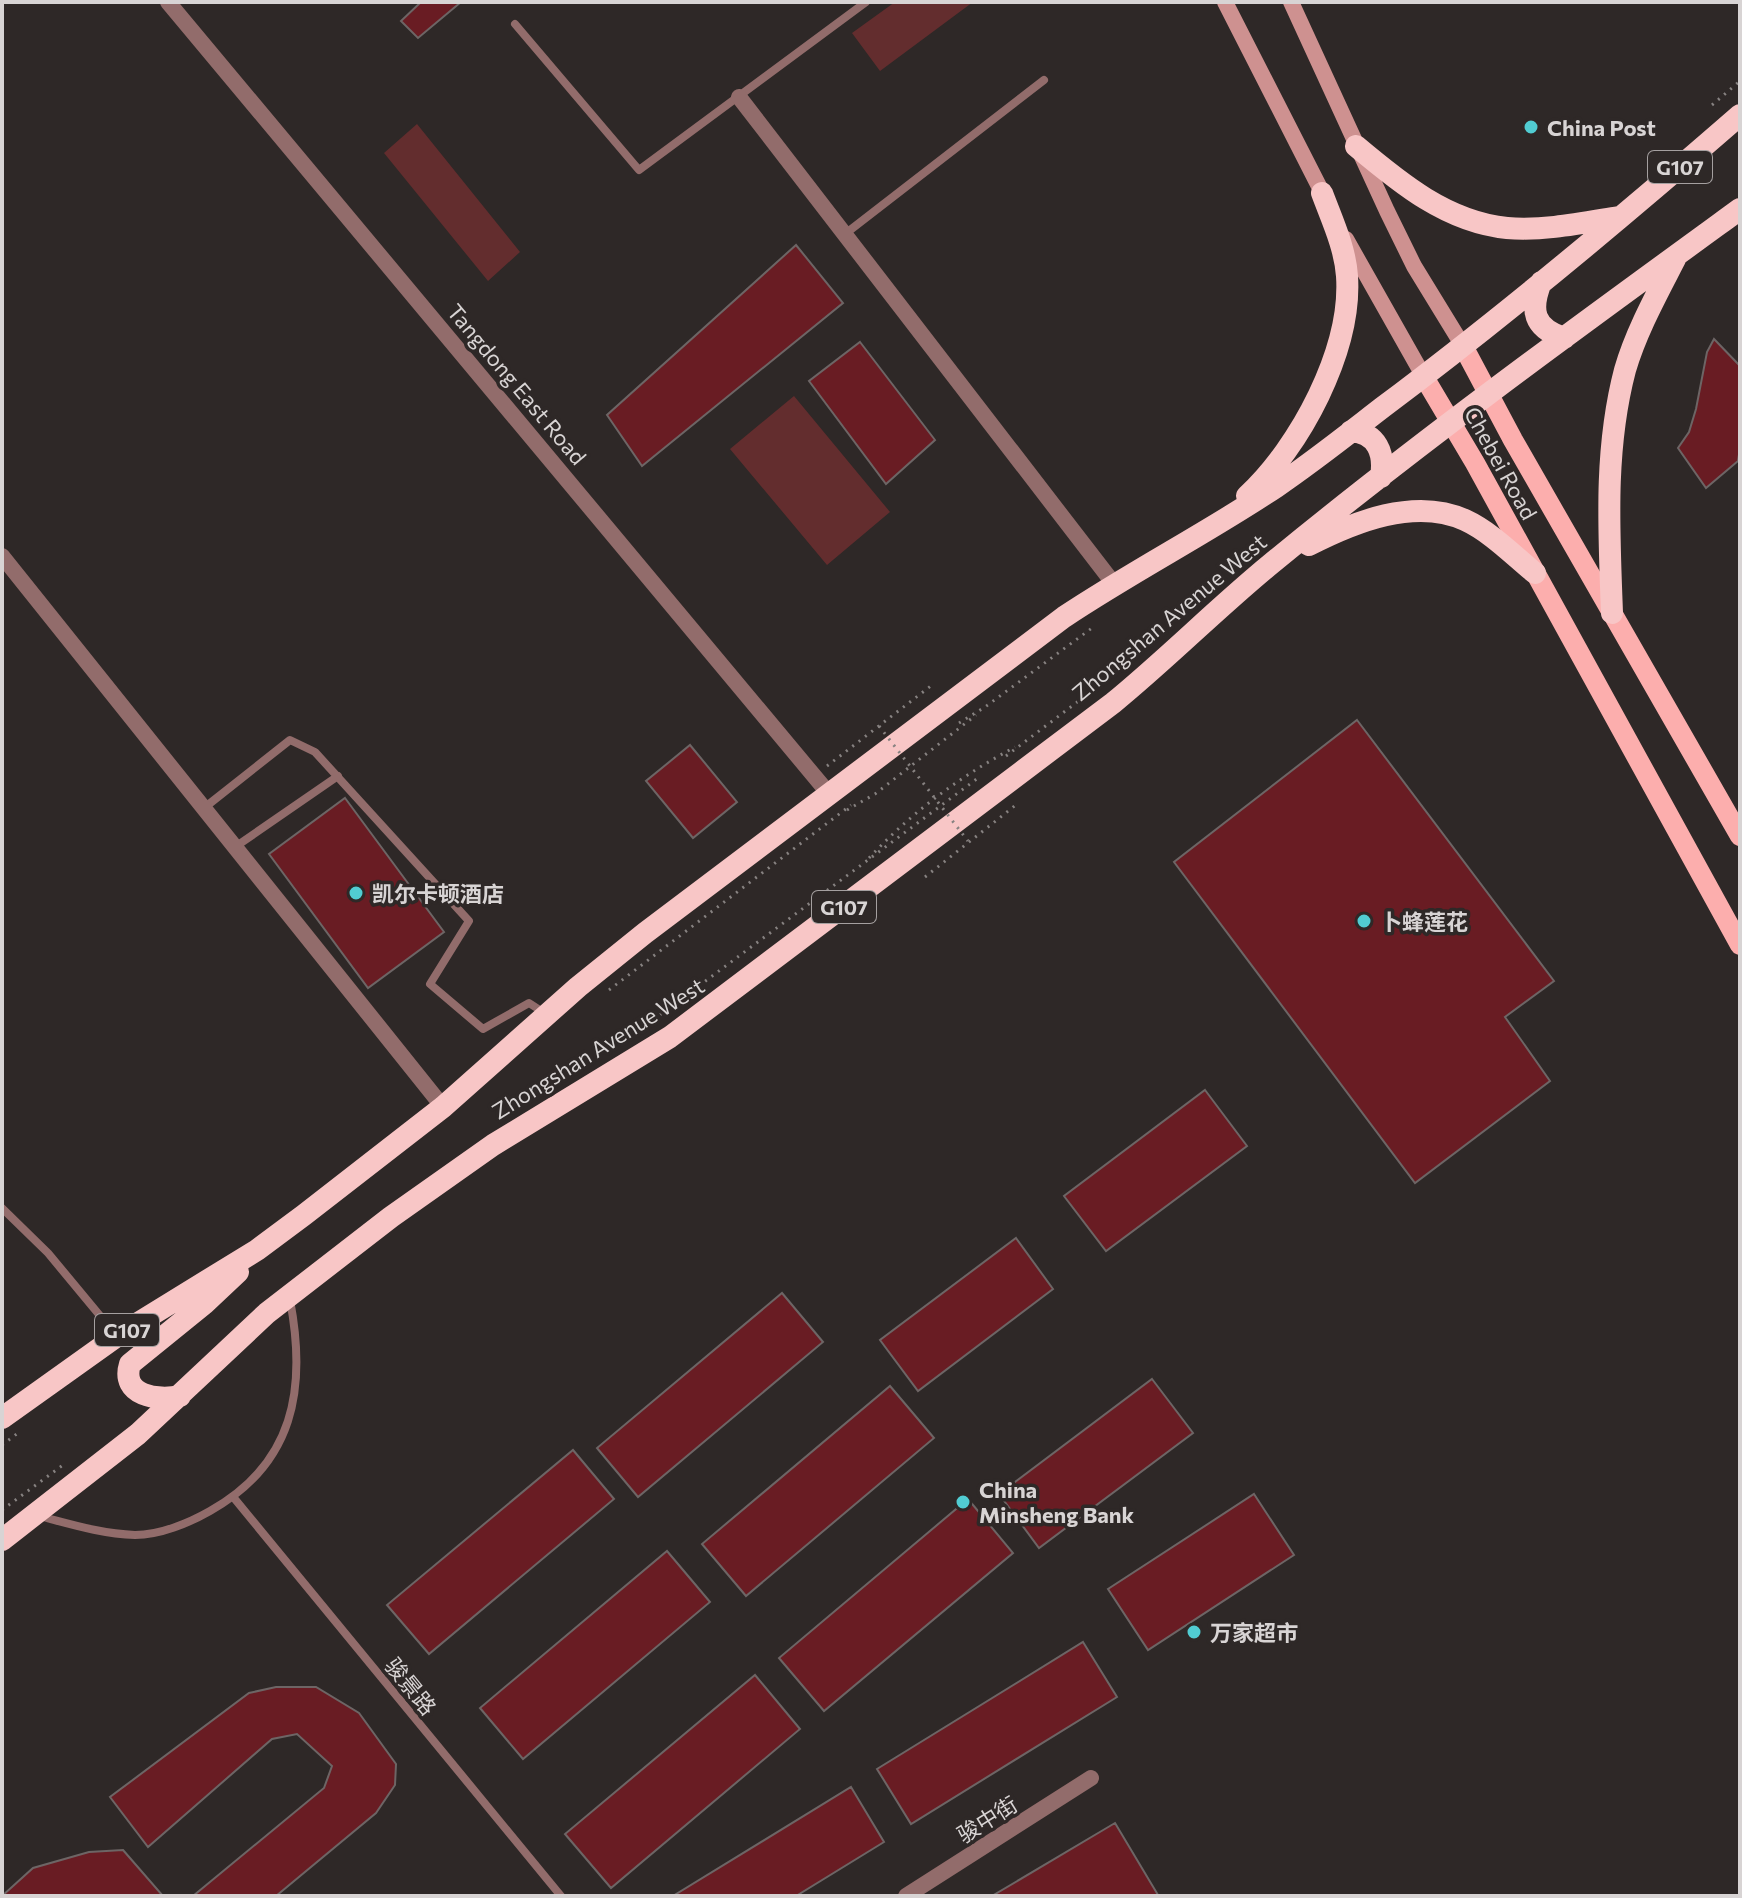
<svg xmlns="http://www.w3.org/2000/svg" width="1742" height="1898" font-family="Commissioner,'Noto Sans SC',sans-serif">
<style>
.green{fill:#632d2e}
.building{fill:#691c23;stroke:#6d6565;stroke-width:2}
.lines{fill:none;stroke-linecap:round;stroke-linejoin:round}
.path{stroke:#878281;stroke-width:3;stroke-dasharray:2 6;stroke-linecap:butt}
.service{stroke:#926c6b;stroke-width:8}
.minor{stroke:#926c6b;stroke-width:16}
.secondary{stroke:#ce9190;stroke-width:16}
.primary{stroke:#fcaead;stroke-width:20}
.trunk{stroke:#f8c6c6;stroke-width:22}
.path-bridge{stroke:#878281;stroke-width:3;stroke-dasharray:2 6;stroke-linecap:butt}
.poi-dot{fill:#51ccd2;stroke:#2e2827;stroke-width:3}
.labels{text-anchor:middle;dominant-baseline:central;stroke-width:7;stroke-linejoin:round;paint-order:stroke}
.shield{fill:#2e2827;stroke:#a5a0a0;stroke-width:2}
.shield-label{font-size:20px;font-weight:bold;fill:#d8d4d4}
.poi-label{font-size:22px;font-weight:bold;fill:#d8d4d4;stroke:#2e2827;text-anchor:start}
.street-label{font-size:22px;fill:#d8d4d4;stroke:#2e2827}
</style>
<rect width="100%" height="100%" fill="#2e2827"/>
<!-- green -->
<path class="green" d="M895 2H973L880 71 852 33Z
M417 124 520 252 488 281 384 153Z
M794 396 890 512 827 565 730 449Z"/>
<!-- building -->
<path class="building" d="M421 2H461L418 38 401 21Z
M796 245 843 303 642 466 607 415Z
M1714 339 1740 366V448L1738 461 1706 488 1678 448 1689 432 1696 409 1707 352Z
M860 342 935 440 886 484 809 381Z
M1357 720 1554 981 1505 1017 1550 1081 1415 1183 1174 862Z
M690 745 737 802 693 838 646 781Z
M345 798 444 932 368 988 269 854Z
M1205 1090 1247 1146 1106 1251 1064 1196Z
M1016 1238 1053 1289 918 1391 880 1340Z
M782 1293 823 1342 638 1497 597 1448Z
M1152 1379 1193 1433 1039 1548 999 1494Z
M890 1386 934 1438 746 1596 702 1544Z
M573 1450 614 1499 429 1654 387 1605Z
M1254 1494 1294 1555 1148 1650 1108 1589Z
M968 1499 1013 1553 824 1711 779 1658Z
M667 1551 710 1602 523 1759 480 1708Z
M1083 1642 1117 1697 911 1824 877 1769Z
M755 1675 800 1729 611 1888 565 1834Z
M276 1687H316L359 1713 396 1764 395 1785 376 1813 276 1896H193L324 1788 332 1766 297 1734 272 1739 148 1847 110 1797 249 1693Z
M851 1787 884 1842 796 1896H673Z
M1115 1823 1158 1895 992 1896Z
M123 1850 163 1896H2L33 1868 89 1852Z"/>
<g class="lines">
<!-- path -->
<path class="path" d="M1712 105 1740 81
M959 723 985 707 1092 628
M1006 756 1105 681
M827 766 932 685
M847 810 875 794 976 715
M869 858C912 812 959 777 1015 747
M925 877 1017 804
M609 990 851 805
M641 1029 978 778
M2 1445 18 1433
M2 1510 63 1465"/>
<!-- service -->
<path class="service" d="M515 24 639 170 866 2
M845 234 1044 80
M204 808 290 740 315 752 469 921 430 984 483 1029 529 1003 546 1014
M235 847 338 776
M2 1208 48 1253 116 1335
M234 1498 561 1896
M39 1516C70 1524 102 1534 135 1535 160 1535 189 1523 210 1511 294 1464 307 1389 290 1300"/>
<!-- minor -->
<path class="minor" d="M168 2 830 795
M739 97 1114 584
M2 556 443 1107
M906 1896 1091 1778"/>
<!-- secondary -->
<path class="secondary" d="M1225 2 1326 200
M1291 2 1387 211 1414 266 1463 346
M1346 239 1424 377"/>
<!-- primary -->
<path class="primary" d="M1463 346 1513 440 1740 836
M1424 377 1475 463 1740 945"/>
<!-- trunk -->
<path class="trunk" d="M1356 146C1400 183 1447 222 1507 228 1544 231 1582 223 1619 217
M1541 282C1530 310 1533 328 1564 338
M1351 431C1377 433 1385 453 1381 477
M1247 496C1300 447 1352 350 1347 276 1345 247 1332 220 1322 193
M1309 545C1354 522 1415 497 1465 520 1491 532 1513 555 1535 573
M1612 613C1609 531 1604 450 1625 370 1636 332 1657 294 1675 259
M180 1396C158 1401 120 1396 130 1364L204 1304 238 1272
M2 1418 117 1336 257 1250 304 1215 443 1107 578 987 645 933 1064 617C1133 571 1207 533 1276 487 1313 462 1348 434 1383 407 1506 315 1624 216 1740 115
M2 1540 138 1434 267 1313 391 1217 493 1145 670 1037 1113 703C1168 658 1217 608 1272 563 1423 439 1582 324 1740 209"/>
<!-- path-bridge -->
<path class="path-bridge" d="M879 726 968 841"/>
</g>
<!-- markers -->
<g class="poi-dot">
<circle cx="1531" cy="127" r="8"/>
<circle cx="356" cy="893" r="8"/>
<circle cx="1364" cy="921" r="8"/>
<circle cx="963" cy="1502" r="8"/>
<circle cx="1194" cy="1632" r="8"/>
</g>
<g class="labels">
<!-- shield labels -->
<g class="shield">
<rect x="1648" y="151" width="64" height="32" rx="6"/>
<rect x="812" y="891" width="64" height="32" rx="6"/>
<rect x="95" y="1314" width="64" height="32" rx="6"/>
</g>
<g class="shield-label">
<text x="1680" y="167">G107</text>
<text x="844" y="907">G107</text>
<text x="127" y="1330">G107</text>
</g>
<!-- poi labels -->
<g class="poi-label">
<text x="1547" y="127">China Post</text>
<text x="372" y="893">凯尔卡顿酒店</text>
<text x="1380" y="921">卜蜂莲花</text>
<text x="979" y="1489">China<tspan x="979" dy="25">Minsheng Bank</tspan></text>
<text x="1210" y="1632">万家超市</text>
</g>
<!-- street labels -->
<g class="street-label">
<text transform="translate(517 384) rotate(50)">Tangdong East Road</text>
<text transform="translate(1501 463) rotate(61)">Chebei Road</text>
<text transform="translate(1169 617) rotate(-40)">Zhongshan Avenue West</text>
<text transform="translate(598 1048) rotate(-32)">Zhongshan Avenue West</text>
<text transform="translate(411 1686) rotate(51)">骏景路</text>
<text transform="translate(987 1819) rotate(-32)">骏中街</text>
</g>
</g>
<!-- border -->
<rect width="1742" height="1898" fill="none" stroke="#d8d4d4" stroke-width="8"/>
</svg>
